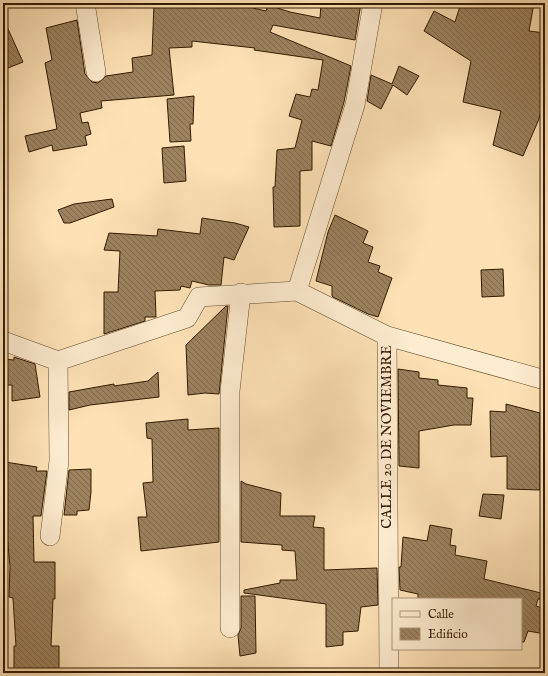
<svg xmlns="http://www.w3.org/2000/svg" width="548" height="676" font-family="'IM FELL English',serif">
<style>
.building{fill:url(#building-back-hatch);stroke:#321a00}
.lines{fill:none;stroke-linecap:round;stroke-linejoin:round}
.minor-casing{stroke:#654c2e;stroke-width:20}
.minor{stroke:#feecd0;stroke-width:19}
.labels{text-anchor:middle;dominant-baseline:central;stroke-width:3;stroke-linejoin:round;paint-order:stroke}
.street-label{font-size:14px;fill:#321a00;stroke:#feecd0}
</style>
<defs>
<pattern id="building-back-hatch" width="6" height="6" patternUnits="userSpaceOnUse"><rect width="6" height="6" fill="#9c825f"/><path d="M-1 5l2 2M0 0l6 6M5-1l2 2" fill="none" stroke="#806a4c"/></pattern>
</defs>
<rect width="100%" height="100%" fill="#fee2b6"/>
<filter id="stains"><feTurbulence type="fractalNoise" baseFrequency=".005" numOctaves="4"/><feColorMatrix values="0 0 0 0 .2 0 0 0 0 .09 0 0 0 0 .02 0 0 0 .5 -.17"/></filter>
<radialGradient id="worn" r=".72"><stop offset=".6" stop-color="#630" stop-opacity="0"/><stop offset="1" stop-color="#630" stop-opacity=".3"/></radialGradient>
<!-- building -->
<path class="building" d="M154 3H232L266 11 268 5 290 12 320 18 321 3H361L355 40 273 25 270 32 351 66 344 102 331 146 312 141V170L300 171V226L274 227 273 187H275L277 150 295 148 302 120 289 116 296 94 310 97 312 89 318 90 323 60 254 50 255 48 192 41V47L169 48 174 95 101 101 102 108 80 113 82 123 88 122 91 134 85 136 87 145 53 151 52 145 29 152 25 136 57 129 45 63 52 60 46 28 77 20 85 74 92 82 98 83 106 76 133 72 132 58 152 55Z
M461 3H534L529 31 545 33V94L539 119 523 156 493 145 501 111 463 102 471 61 424 31 434 11 455 22Z
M3 18 23 62 3 70Z
M399 66 419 76 407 95 393 85 381 109 367 101 371 75 392 84Z
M194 96 193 124H190L191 141 170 142 167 99Z
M184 146 186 181 164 183 162 148Z
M112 199 114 207 70 223H64L58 210 74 204Z
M335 215 368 231 363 243 373 247 368 262 380 266 378 272 392 278 378 317 368 314 333 297 332 296V286L316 281 328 232Z
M202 218 235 223 249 227 234 260 224 257 221 285H209L192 281 190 288 181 286 180 290 155 291 156 317H145V321L104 334V292H118L120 251 104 250 109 233 157 236 158 229 200 234Z
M503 269 504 296 482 297 481 270Z
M226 306H228L219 394 205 393 188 395 186 345Z
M14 357 35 364 40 397 12 401V385H3V359L14 360Z
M398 369 419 372V378L438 380V385L467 388V398H473L471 425H454L419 431V468L399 466Z
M158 372 159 397 90 405 69 410V392L114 384V386L148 381Z
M506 404 540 413V490L507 489V456L491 457 490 411 506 412Z
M188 419V430L219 428V542L141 551 138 517H147L143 483 153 482 152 439 147 438 146 423Z
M5 462 37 467 36 471H47L41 516H33L34 562H55V599H53L51 646H59V673H14V646H16L13 598 9 597 10 566 7 535 3 534V485H7Z
M91 469V492L89 510 77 511V515H64L69 470Z
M241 481 246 484 281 493 280 516H315L313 527 324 528V570L377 568 378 605 361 607 358 631 343 632V645L326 647V604L244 593V590L280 583V580H297L295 551 282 550V545L241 542Z
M483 494 504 495 501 519 479 516Z
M430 525 452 529 450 545 456 546 455 555 487 561 484 579 541 593 540 599H538L536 606 545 609V634L528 631 524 642H521V599H418V594L400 590 399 567H401L403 537 427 541Z
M241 596H255L256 653 240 656 238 635 241 628Z"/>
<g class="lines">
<defs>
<path id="minor" d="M85 3 96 72
M297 291 355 105 373 3
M387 336 389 673
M3 341 58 361 187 318 199 297 297 291 387 336 545 380
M50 536 59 461 58 361
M230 628V391L241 293"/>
</defs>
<!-- minor casing -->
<use href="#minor" class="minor-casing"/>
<!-- minor -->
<use href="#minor" class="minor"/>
</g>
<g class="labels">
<!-- street labels -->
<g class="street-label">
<text transform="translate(387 437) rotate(-90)">CALLE 20 DE NOVIEMBRE</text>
</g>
</g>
<!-- margin -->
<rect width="548" height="676" fill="none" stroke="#fee2b6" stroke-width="16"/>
<rect x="4" y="4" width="540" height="668" fill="none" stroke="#321a00" stroke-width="2"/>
<rect x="8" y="8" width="532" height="660" fill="none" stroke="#321a00"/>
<!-- legend -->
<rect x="392" y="598" width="130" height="52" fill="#feecd0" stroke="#ac987d"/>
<rect x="400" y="611" width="20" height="6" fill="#feecd0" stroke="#ac987d"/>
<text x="428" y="618" font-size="12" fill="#321a00">Calle</text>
<rect x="400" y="628" width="20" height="12" fill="url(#building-back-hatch)" stroke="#ac987d"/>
<text x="428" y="638" font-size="12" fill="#321a00">Edificio</text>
<rect width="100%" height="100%" filter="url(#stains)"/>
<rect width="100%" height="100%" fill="url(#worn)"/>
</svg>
